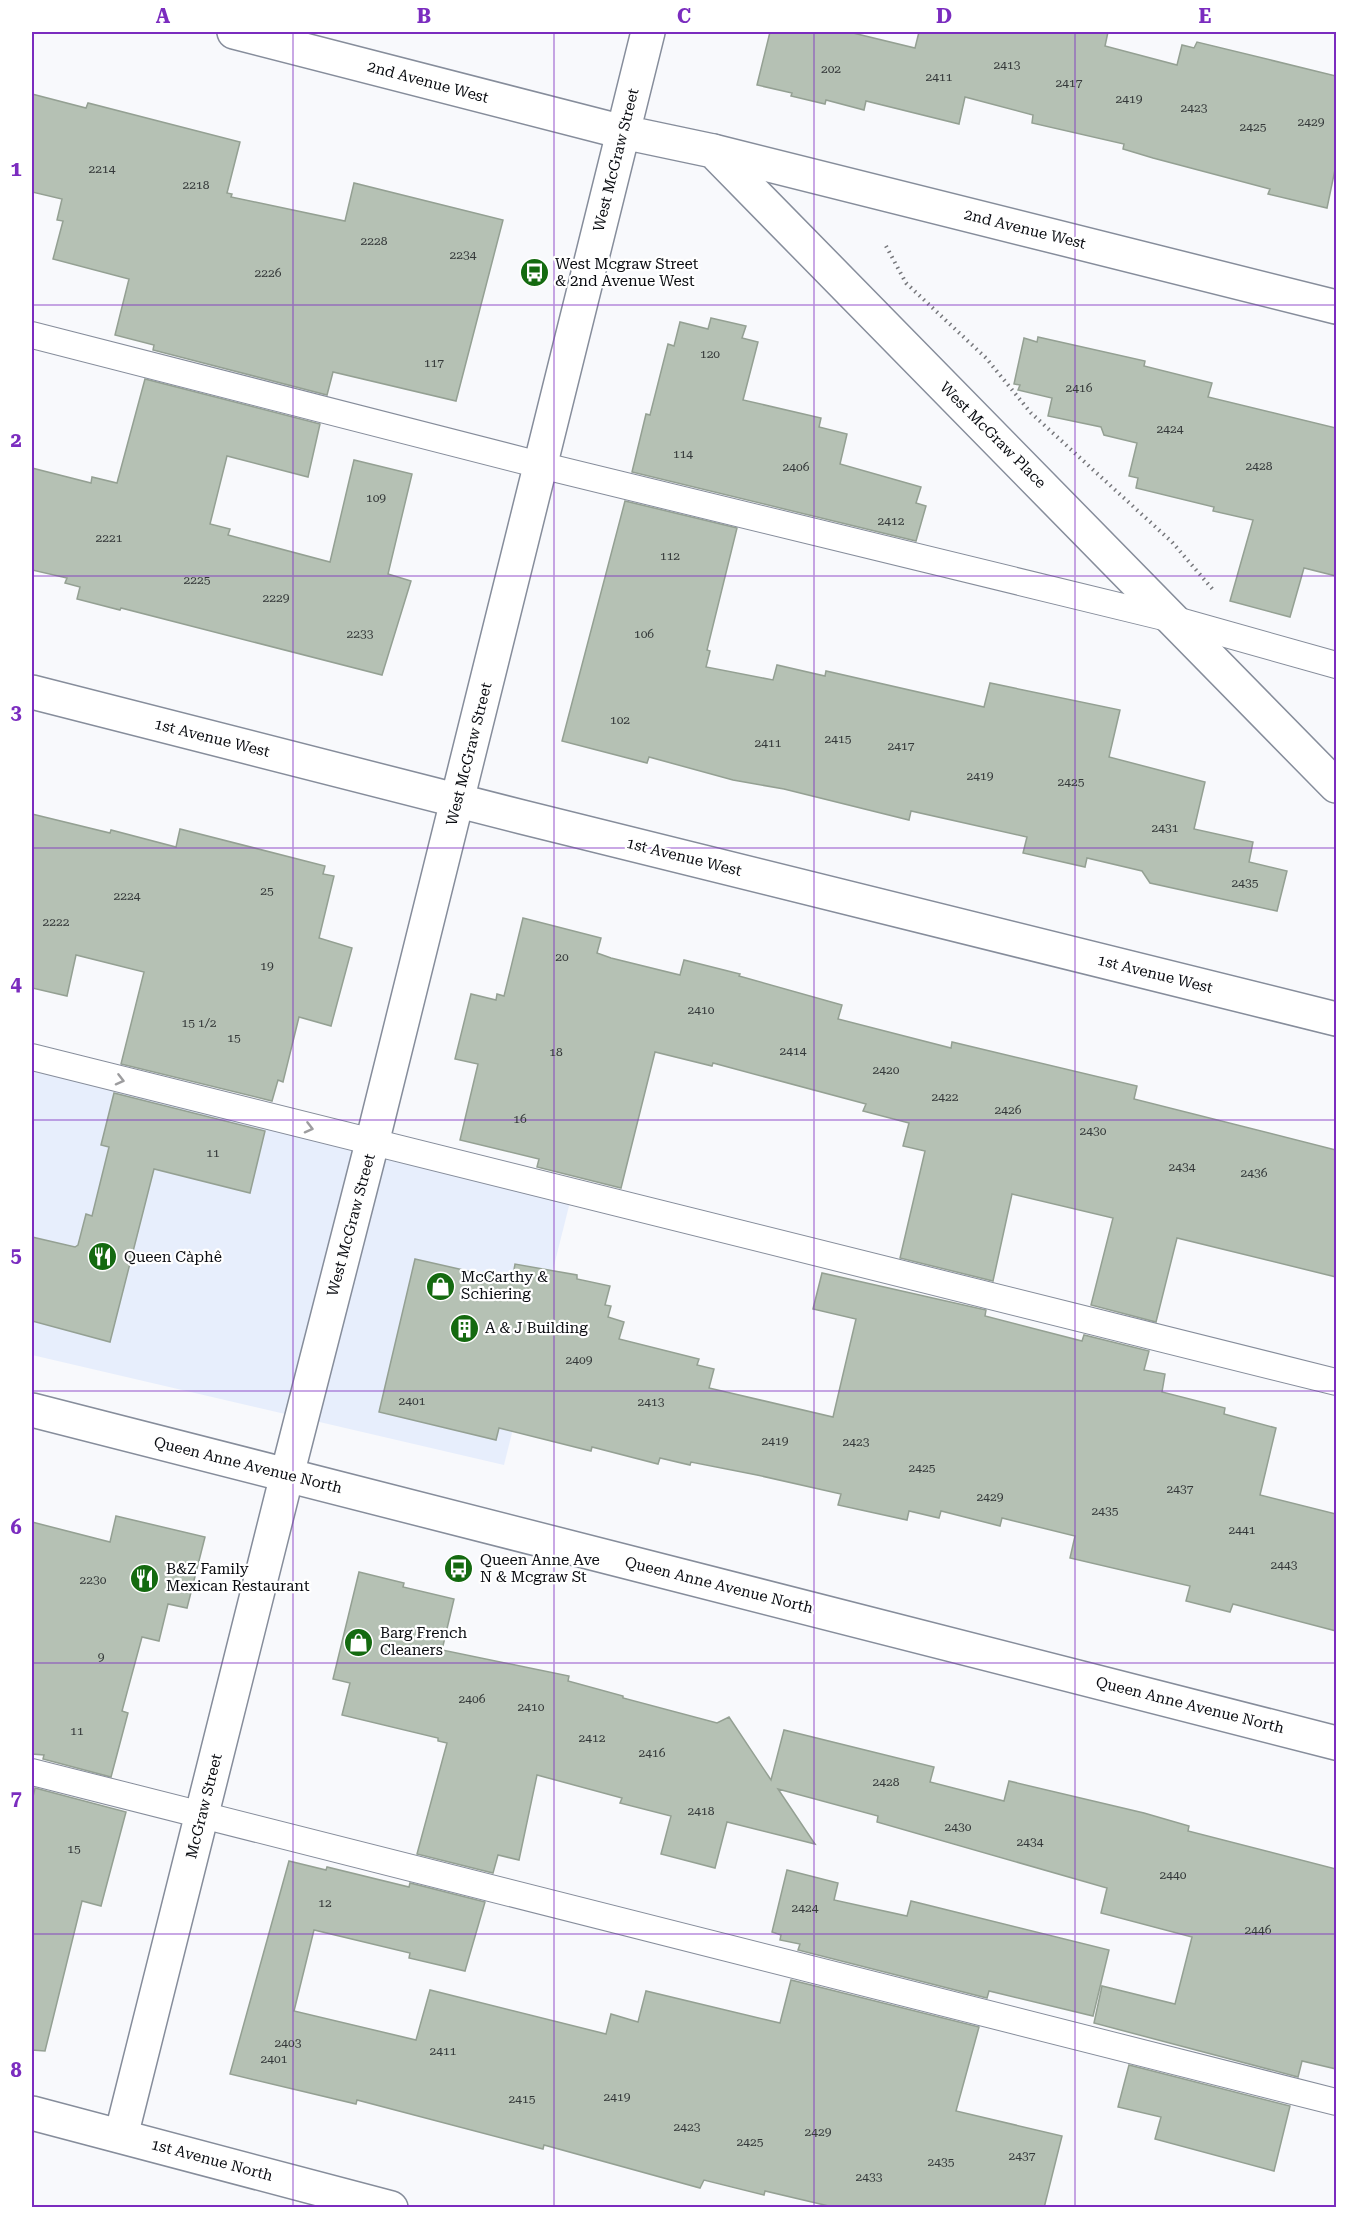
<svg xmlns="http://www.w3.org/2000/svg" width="1368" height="2239" font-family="'Roboto Serif',serif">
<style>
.built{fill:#e7eefc}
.building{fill:#b5c1b4;stroke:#94a093;stroke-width:1.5}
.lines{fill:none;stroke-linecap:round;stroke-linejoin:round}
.service-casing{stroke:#868d9b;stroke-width:28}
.minor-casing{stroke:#868d9b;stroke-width:36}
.tertiary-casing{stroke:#868d9b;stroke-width:36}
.secondary-casing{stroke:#868d9b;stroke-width:36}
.path{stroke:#76777b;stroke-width:4;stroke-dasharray:1.5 4.5;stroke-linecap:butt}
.service{stroke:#fff;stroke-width:26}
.minor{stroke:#fff;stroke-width:33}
.tertiary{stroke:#fff;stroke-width:33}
.secondary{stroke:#fff;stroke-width:33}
.oneway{stroke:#9d9d9f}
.grid{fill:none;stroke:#7b2cbf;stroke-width:1.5;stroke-opacity:0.55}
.labels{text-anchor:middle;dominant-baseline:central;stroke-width:4.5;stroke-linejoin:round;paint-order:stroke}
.number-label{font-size:12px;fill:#343839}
.street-label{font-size:15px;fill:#090b10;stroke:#fff}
.poi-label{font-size:15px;fill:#090b10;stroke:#fff;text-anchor:start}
.neatline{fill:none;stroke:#7b2cbf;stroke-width:2}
.grid-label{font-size:20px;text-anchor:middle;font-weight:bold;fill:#7b2cbf}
</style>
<rect width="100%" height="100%" fill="#f8f9fc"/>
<!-- built -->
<path class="built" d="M32 1063 570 1202 504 1465 32 1355Z"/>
<!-- building -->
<path class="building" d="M770 32H849L915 48 919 32H1108L1105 46 1177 65 1182 45 1194 48 1197 42 1336 76V165L1327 208 1268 194 1270 189 1153 158 1123 149 1124 144 1032 123 1033 115 965 97 959 124 866 101 864 110 826 100 825 104 791 96 792 93 757 85Z
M32 94 86 108 88 103 240 142 227 193 232 194 231 197 345 221 354 183 503 220 456 401 333 372 327 395 153 350 154 345 115 335 129 279 53 259 63 221 57 220 62 199 32 192Z
M711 318 746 326 742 338 758 342 743 400 821 418 819 427 847 434 840 464 921 487 916 503 926 506 916 541 632 472 646 414 650 415 668 344 674 346 680 322 708 329Z
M1038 337 1145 361 1144 366 1212 383 1208 397 1336 428V576L1304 568 1290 617 1230 601 1253 520 1213 511 1214 507 1136 488 1138 478 1129 476 1137 443 1104 435 1101 427 1048 416 1052 398 1018 390 1020 385 1014 384 1024 338 1037 342Z
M145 379 320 424 308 477 227 456 210 524 230 529 228 535 330 562 354 460 412 474 388 574 411 581 382 675 121 608 120 610 77 599 80 587 65 583 67 578 32 570V468L91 483 92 477 117 483Z
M625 501 737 528 707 650 710 651 706 667 773 680 777 665 825 676 826 671 984 707 990 683 1120 710 1109 757 1205 782 1194 829 1253 842 1249 862 1287 871 1277 911 1150 883 1142 871 1087 858 1085 867 1023 853 1027 837 911 811 909 820 784 789 733 780 649 757 647 763 562 741Z
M32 814 110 833 111 830 176 847 180 829 325 866 323 874 334 876 319 938 352 948 331 1026 299 1017 283 1082 278 1080 272 1101 121 1064 144 972 76 955 67 996 32 988Z
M523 918 601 938 597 953 611 958 680 975 684 960 740 974 739 976 842 1005 838 1019 951 1048 952 1042 1137 1086 1134 1099 1336 1150V1277L1177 1238 1156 1322 1091 1305 1113 1218 1012 1194 993 1281 900 1258 925 1151 903 1146 909 1123 863 1111 866 1104 713 1063 712 1066 655 1052 621 1188 537 1167 539 1159 460 1140 478 1064 455 1059 471 994 496 1000 497 994 504 996Z
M114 1093 265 1131 250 1193 154 1169 110 1342 32 1321V1237L75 1247 78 1245 86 1214 92 1216 109 1147 101 1145Z
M415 1259 512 1281 515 1264 577 1275V1279L610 1286 605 1305 611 1306 608 1317 624 1322 619 1339 699 1359 697 1365 714 1369 709 1388 833 1417 856 1319 813 1309 822 1273 986 1310 985 1316 1082 1341 1084 1335 1149 1351 1144 1370 1165 1374 1162 1392 1225 1408 1224 1414 1276 1428 1260 1495 1336 1514V1631L1233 1604 1230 1612 1186 1601 1190 1586 1070 1558 1075 1536 1002 1518 1000 1526 941 1511 939 1518 909 1511 907 1520 838 1505 841 1494 757 1475 691 1462 690 1465 660 1458 658 1464 592 1447 591 1451 499 1428 496 1440 379 1412Z
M116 1516 205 1537 187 1608 168 1604 159 1641 142 1637 122 1711 128 1713 111 1777 43 1759 44 1755 32 1754V1522L110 1542Z
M359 1572 404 1583 403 1587 454 1599 442 1650 569 1676 568 1681 623 1696V1698L717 1723 729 1717 771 1780 784 1730 934 1767 930 1782 1004 1801 1009 1781 1144 1813 1189 1826 1188 1831 1336 1869V2069L1302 2061 1298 2077 1094 2023 1102 1986 1175 2004 1192 1937 1101 1913 1107 1888 877 1822 878 1816 778 1789 815 1844 727 1822 715 1868 661 1854 671 1816 620 1803 622 1798 537 1775 519 1860 498 1855 493 1873 417 1854 447 1743 438 1741V1738L342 1715 350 1683 333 1679Z
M35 1788 126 1812 101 1906 82 1901 45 2051 32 2050V1801Z
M289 1861 326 1870 327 1867 409 1887 410 1883 485 1902 465 1971 409 1958 410 1953 314 1930 294 2011 416 2040 430 1990 606 2034 611 2014 638 2022 646 1991 780 2023 791 1980 979 2027 956 2111 1062 2136 1044 2208H837L765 2191 764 2195 704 2180 700 2188 544 2145 543 2149 357 2100 356 2104 230 2074Z
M787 1870 838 1883 834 1900 907 1916 911 1901 1109 1950 1093 2016 989 1991 987 1998 798 1950 800 1944 780 1940 781 1935 772 1932Z
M1129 2065 1290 2106 1274 2171 1155 2139 1161 2117 1118 2107Z"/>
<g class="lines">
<defs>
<path id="service" d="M32 335 540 465 1176 620 1336 665
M32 1057 1336 1382
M32 1772 1336 2102"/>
<path id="minor" d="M234 32 623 132
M713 151 1336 307
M32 692 522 817 1336 1019
M32 2113 391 2208
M121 2136 287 1475"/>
<path id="tertiary" d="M623 132 713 151 1336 786
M287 1475 372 1143 648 32"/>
<path id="secondary" d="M32 1410 1336 1743"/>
</defs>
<!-- service casing -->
<use href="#service" class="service-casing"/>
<!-- minor casing -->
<use href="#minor" class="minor-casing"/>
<!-- tertiary casing -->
<use href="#tertiary" class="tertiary-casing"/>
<!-- secondary casing -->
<use href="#secondary" class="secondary-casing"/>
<!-- path -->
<path class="path" d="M886 246 906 283 986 358 1031 413 1172 542 1215 592"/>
<!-- service -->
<use href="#service" class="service"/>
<!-- minor -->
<use href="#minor" class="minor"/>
<!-- tertiary -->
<use href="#tertiary" class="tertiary"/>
<!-- secondary -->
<use href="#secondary" class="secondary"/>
</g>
<!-- one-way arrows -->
<defs><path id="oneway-chevron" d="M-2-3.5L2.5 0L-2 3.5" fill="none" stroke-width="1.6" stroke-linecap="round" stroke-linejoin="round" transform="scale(1.5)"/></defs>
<g class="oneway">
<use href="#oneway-chevron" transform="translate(120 1080) rotate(14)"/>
<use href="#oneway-chevron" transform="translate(309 1128) rotate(14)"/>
</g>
<!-- grid -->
<path class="grid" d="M293 32V2208M554 32V2208M814 32V2208M1075 32V2208M32 305H1336M32 576H1336M32 848H1336M32 1120H1336M32 1391H1336M32 1663H1336M32 1934H1336"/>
<!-- icons -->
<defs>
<symbol id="bus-disc" viewBox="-11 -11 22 22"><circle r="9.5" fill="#146a10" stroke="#fff"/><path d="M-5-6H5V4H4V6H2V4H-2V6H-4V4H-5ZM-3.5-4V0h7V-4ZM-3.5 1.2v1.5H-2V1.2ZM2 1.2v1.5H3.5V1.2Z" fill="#fff"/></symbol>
<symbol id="restaurant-disc" viewBox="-11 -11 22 22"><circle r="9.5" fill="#146a10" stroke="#fff"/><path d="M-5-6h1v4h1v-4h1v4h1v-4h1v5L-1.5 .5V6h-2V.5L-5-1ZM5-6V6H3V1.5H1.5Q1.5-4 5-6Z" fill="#fff"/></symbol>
<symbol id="shop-disc" viewBox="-11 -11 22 22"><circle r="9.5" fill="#146a10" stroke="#fff"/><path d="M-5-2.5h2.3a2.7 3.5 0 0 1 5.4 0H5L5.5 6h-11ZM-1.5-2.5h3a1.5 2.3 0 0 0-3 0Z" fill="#fff"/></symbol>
<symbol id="building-disc" viewBox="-11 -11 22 22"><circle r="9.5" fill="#146a10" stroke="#fff"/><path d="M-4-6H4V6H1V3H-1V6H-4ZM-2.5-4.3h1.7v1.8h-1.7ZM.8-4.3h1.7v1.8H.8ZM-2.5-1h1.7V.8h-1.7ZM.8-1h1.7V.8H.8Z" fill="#fff"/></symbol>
</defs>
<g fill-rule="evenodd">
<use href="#bus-disc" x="518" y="256" width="33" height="33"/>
<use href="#restaurant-disc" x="86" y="1240" width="33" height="33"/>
<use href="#shop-disc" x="424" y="1270" width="33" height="33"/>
<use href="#building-disc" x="448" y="1312" width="33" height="33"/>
<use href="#bus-disc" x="442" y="1552" width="33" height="33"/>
<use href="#restaurant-disc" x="128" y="1562" width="33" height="33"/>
<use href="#shop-disc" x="342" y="1626" width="33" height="33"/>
</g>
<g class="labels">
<!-- number labels -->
<g class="number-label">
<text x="1007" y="65">2413</text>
<text x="831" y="69">202</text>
<text x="939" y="77">2411</text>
<text x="1069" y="83">2417</text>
<text x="1129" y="99">2419</text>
<text x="1194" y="108">2423</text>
<text x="1311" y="122">2429</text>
<text x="1253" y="127">2425</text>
<text x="102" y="169">2214</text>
<text x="196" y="185">2218</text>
<text x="374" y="241">2228</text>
<text x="463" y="255">2234</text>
<text x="268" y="273">2226</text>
<text x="710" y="354">120</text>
<text x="434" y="363">117</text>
<text x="1079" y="388">2416</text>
<text x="1170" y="429">2424</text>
<text x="683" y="454">114</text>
<text x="1259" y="466">2428</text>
<text x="796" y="467">2406</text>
<text x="376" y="498">109</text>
<text x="891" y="521">2412</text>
<text x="109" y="538">2221</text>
<text x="670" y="556">112</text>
<text x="197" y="580">2225</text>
<text x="276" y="598">2229</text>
<text x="360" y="634">2233</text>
<text x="644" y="634">106</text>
<text x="620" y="720">102</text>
<text x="838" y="739">2415</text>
<text x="768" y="743">2411</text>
<text x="901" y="746">2417</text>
<text x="980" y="776">2419</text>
<text x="1071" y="782">2425</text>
<text x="1165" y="828">2431</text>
<text x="1245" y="883">2435</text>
<text x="267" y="891">25</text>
<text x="127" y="896">2224</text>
<text x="56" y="922">2222</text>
<text x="562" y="957">20</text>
<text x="267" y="966">19</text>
<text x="701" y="1010">2410</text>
<text x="199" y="1023">15 1/2</text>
<text x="234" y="1038">15</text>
<text x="793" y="1051">2414</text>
<text x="556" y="1052">18</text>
<text x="886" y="1070">2420</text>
<text x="945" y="1097">2422</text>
<text x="1008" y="1110">2426</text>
<text x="520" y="1119">16</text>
<text x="1093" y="1131">2430</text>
<text x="213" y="1153">11</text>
<text x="1182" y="1167">2434</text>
<text x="1254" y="1173">2436</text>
<text x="579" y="1360">2409</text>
<text x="412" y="1401">2401</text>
<text x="651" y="1402">2413</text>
<text x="775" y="1441">2419</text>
<text x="856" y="1442">2423</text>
<text x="922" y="1468">2425</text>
<text x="1180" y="1489">2437</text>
<text x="990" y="1497">2429</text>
<text x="1105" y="1511">2435</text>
<text x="1242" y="1530">2441</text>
<text x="1284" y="1565">2443</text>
<text x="93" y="1580">2230</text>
<text x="101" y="1657">9</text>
<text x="472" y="1699">2406</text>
<text x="531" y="1707">2410</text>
<text x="77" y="1731">11</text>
<text x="592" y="1738">2412</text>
<text x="652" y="1753">2416</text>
<text x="886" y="1782">2428</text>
<text x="701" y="1811">2418</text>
<text x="958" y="1827">2430</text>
<text x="1030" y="1842">2434</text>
<text x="74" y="1849">15</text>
<text x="1173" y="1875">2440</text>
<text x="325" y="1903">12</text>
<text x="805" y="1908">2424</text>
<text x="1258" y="1930">2446</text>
<text x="288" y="2043">2403</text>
<text x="443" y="2051">2411</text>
<text x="274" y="2059">2401</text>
<text x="617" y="2097">2419</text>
<text x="522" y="2099">2415</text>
<text x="687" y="2127">2423</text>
<text x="818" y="2132">2429</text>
<text x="750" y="2142">2425</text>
<text x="1022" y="2156">2437</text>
<text x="941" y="2162">2435</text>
<text x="869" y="2177">2433</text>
</g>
<!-- street labels -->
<g class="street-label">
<text transform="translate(428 82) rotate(15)">2nd Avenue West</text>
<text transform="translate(616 160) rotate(-76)">West McGraw Street</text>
<text transform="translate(1025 229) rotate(14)">2nd Avenue West</text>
<text transform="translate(993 435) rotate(45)">West McGraw Place</text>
<text transform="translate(212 738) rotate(14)">1st Avenue West</text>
<text transform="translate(469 754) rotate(-76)">West McGraw Street</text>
<text transform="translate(684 857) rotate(14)">1st Avenue West</text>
<text transform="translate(1155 974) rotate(14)">1st Avenue West</text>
<text transform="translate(351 1225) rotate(-75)">West McGraw Street</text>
<text transform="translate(248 1465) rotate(14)">Queen Anne Avenue North</text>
<text transform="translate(719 1585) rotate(14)">Queen Anne Avenue North</text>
<text transform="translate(1190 1705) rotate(14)">Queen Anne Avenue North</text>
<text transform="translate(204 1806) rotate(-76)">McGraw Street</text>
<text transform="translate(212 2160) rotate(15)">1st Avenue North</text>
</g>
<!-- poi labels -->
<g class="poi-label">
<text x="555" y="264">West Mcgraw Street<tspan x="555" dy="17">&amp; 2nd Avenue West</tspan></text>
<text x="124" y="1257">Queen Càphê</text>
<text x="461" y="1277">McCarthy &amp;<tspan x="461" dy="17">Schiering</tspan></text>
<text x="485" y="1328">A &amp; J Building</text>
<text x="480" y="1560">Queen Anne Ave<tspan x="480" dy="17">N &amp; Mcgraw St</tspan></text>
<text x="166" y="1569">B&amp;Z Family<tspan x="166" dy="17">Mexican Restaurant</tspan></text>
<text x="380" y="1633">Barg French<tspan x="380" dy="17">Cleaners</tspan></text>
</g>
</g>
<!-- border -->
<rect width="1368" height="2239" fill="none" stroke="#ffffff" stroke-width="66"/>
<rect x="33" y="33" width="1302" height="2173" class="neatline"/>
<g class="grid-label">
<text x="163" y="23">A</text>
<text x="424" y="23">B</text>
<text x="684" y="23">C</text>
<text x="944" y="23">D</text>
<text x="1205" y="23">E</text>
<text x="16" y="176">1</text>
<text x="16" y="447">2</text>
<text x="16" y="719">3</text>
<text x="16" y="991">4</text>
<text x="16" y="1262">5</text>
<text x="16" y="1534">6</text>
<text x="16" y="1805">7</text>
<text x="16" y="2077">8</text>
</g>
</svg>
